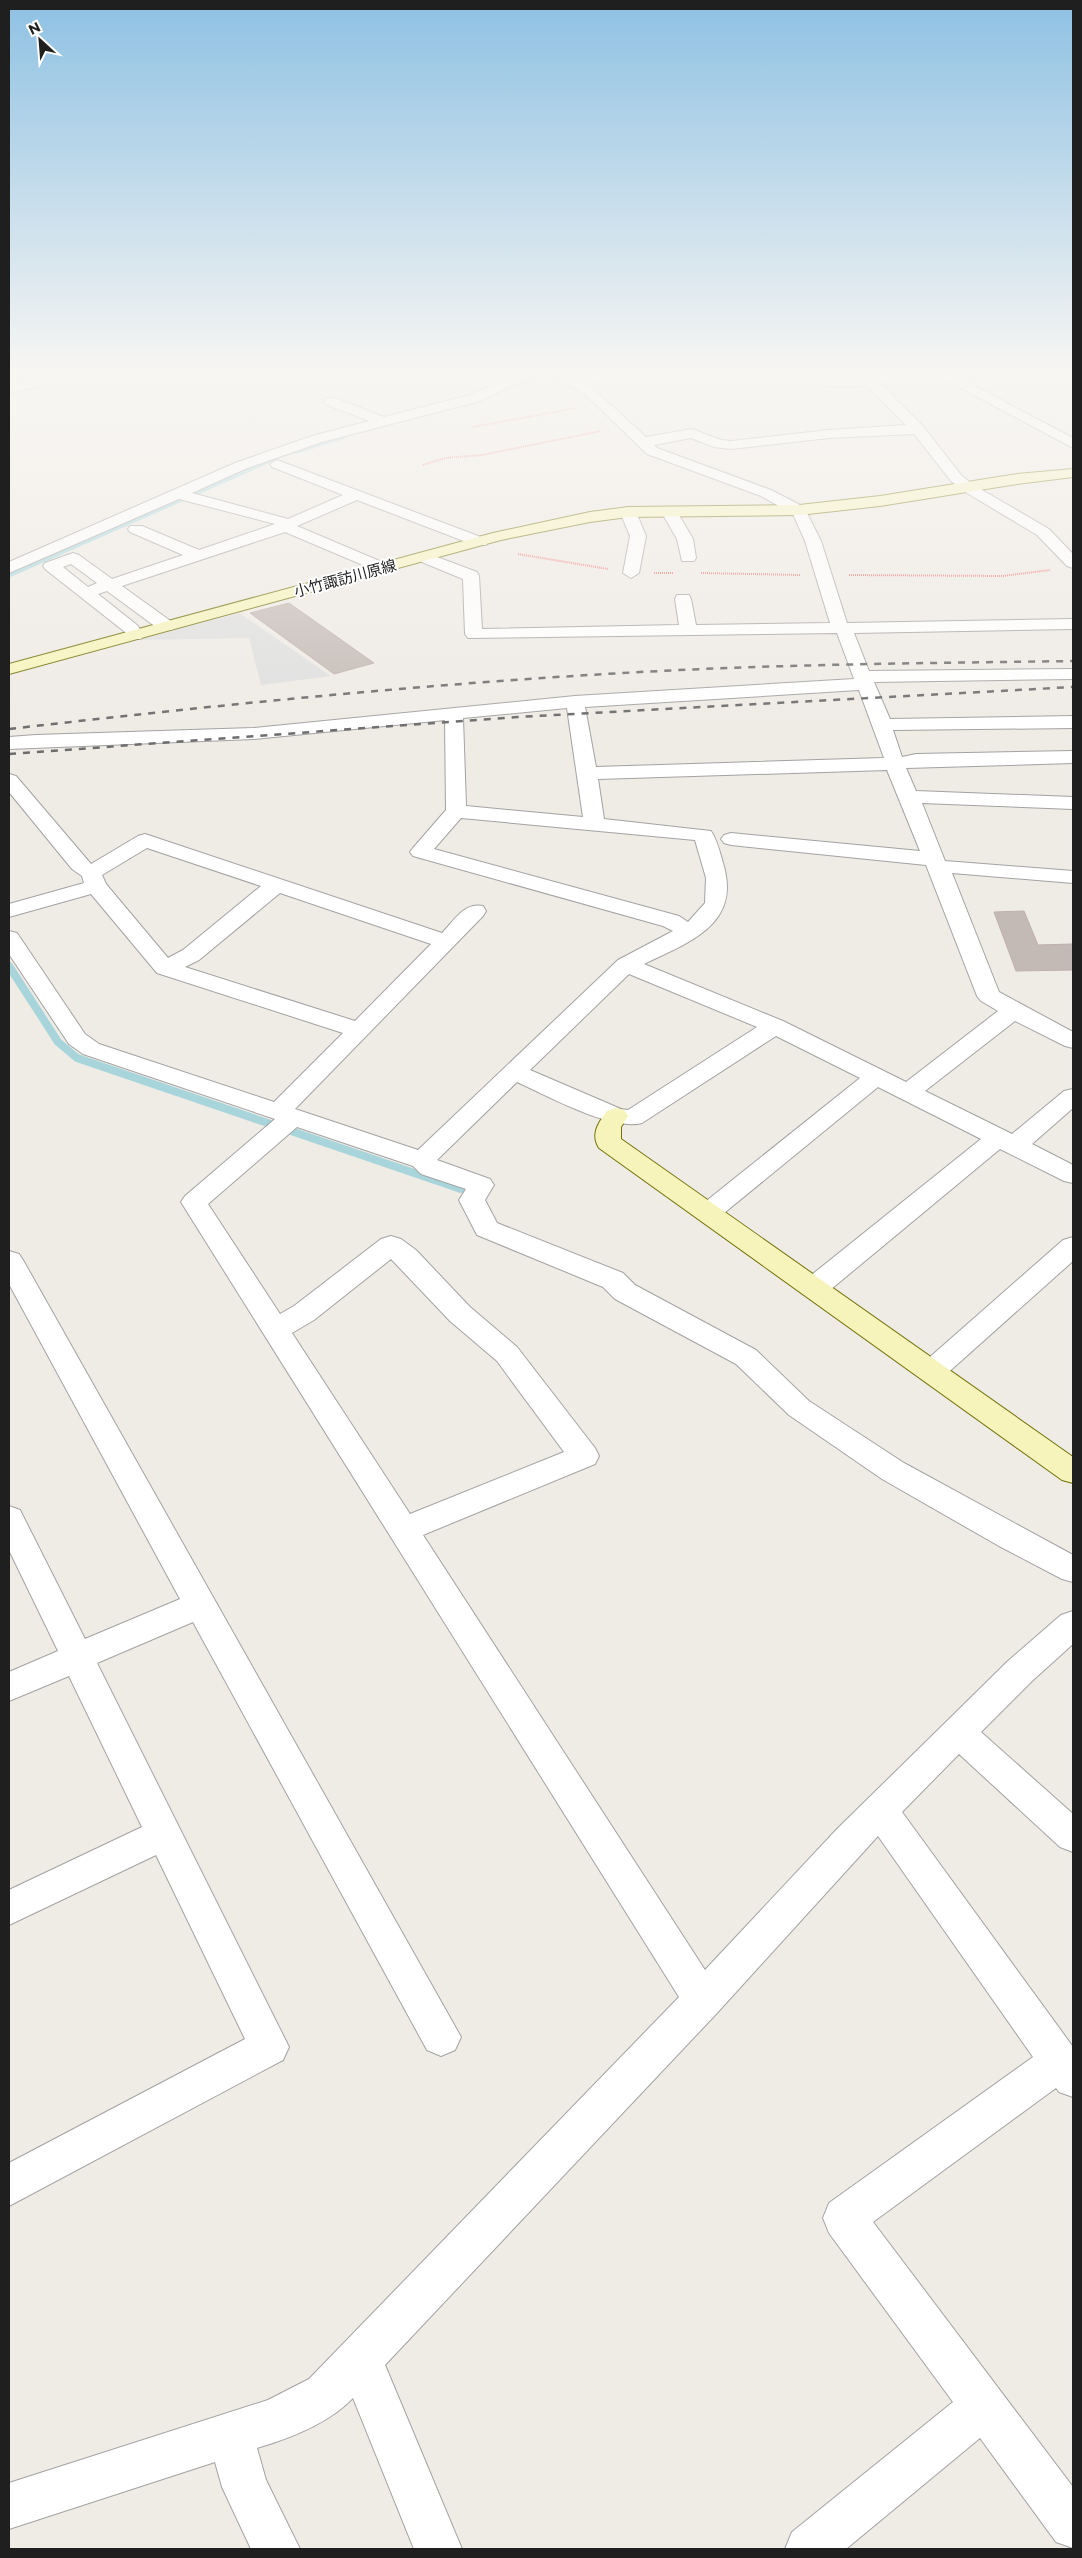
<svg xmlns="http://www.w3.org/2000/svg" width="1082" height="2558" font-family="Montserrat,'Noto Sans JP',sans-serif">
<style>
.parking{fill:#dfdfdf}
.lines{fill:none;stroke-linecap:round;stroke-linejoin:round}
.stream-far1{stroke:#a7d5db;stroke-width:5}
.stream{stroke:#a7d5db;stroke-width:8}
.building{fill:#c4bab5;stroke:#c0b0a8}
.street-casing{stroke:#a3a3a3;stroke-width:2}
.secondary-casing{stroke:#727209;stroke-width:2}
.path{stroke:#f47171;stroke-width:2;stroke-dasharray:1 1;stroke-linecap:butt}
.street{fill:#fff;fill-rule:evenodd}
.secondary{fill:#f7f4bb;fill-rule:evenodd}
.rail{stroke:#6d6d6d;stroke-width:2.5;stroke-dasharray:7 7;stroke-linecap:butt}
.labels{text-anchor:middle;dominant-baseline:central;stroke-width:4;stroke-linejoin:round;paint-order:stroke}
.far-street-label{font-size:15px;fill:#1f1f1f;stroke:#fff}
</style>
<rect width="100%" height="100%" fill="#efebe5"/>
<!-- parking -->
<path class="parking" d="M239 613 331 676 261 685 249 638 138 640Z"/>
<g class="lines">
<!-- stream-far1 -->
<path class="stream-far1" d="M465 405 547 373
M297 451 344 436
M9 575 277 457"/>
<!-- stream -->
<path class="stream" d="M9 966 58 1042 77 1058 461 1189"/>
</g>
<!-- building -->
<path class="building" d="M289 603 374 663 334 674 250 613Z
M1024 911 1038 945 1073 944V970L1016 971 994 912Z"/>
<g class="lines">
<defs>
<path id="street" d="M58 373H83L82 376 9 393V385Z
M519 373H537L480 401 322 442 245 469 192 493 288 519 343 495 272 467 270 464 277 460 486 539 488 542 486 545H474L357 500 297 526 389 565 391 568 389 571H377L285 532 122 586 172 622 175 626 172 630H160L107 591 98 594 137 625 144 635 141 639H129L125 632 45 569 43 566 45 563 73 553 79 555 112 579 183 555 130 532 128 529 130 526H142L199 550 275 524 179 499 9 573V562L235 463 312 436 369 421 325 404 323 401 325 398H335L384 417 470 395ZM71 564 97 583 88 587 63 567Z
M547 373H565L578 380 599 373H620L589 385 646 437 692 429 721 440 731 441 829 430 906 425 866 385C845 387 809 390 793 373 810 373 826 379 843 379 871 378 898 373 925 373L919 377 880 383 923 426 961 475 972 484 1049 529 1073 554V568L1067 566 1037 535 962 490 951 481 914 434 829 438 731 449 714 447 691 438 654 445 657 448 771 490 804 507 821 541 847 623 1073 619V629L854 633 869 671 1073 669V679L874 682 890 719 1073 716V728L893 730 902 757 916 754 1073 751V763L906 768 916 791 1073 797V809L922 803 945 861 1073 871V883L952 873 999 992 1073 1032V1048L1065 1046 1015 1021 925 1091 1012 1134 1064 1091 1073 1089V1108L1032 1144 1073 1165V1183L1064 1181 1000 1149 824 1295 814 1297 804 1295 800 1288 804 1281 981 1139 878 1087 718 1218 709 1221 700 1218 696 1212 700 1206 860 1078 776 1036 642 1123C611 1131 548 1096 517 1082L437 1160 490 1179 494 1185 485 1200 497 1223 623 1273 635 1285 756 1350 809 1401 904 1463 1073 1555V1582L1062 1579 999 1546 882 1479 789 1415 736 1364 615 1299 603 1287 477 1235 459 1200 466 1189 421 1174 413 1166 297 1127 208 1204 280 1314 294 1306 381 1239 391 1236 401 1239 416 1250 470 1307 517 1347 595 1448 599 1456 595 1464 423 1535 705 1970 837 1829 946 1722 1008 1661 1061 1615 1073 1611V1644L1032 1681 981 1732 1073 1814V1852L1060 1847 959 1754 902 1812 1073 2047V2097L1059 2092 1056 2088 873 2222 1073 2487V2548L1056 2542 980 2438 846 2549H785L792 2532 953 2402 829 2233 823 2218 829 2203 1033 2057 878 1836 717 2013 385 2365 462 2549H414L353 2398C329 2423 291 2438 257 2448L266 2480 300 2549H251L222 2487 215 2462 9 2529V2483L268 2400 309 2379 679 1997 181 1202 185 1196 275 1119 83 1054 69 1044 9 954V931L17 933 85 1034 99 1044 274 1102 343 1033 157 973 91 894 9 917V904L84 883 82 876 72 869 9 792V774L16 776 91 864 138 836 145 834 442 933C454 921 464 902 483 906L486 911 483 916 295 1109 418 1150 618 960 673 931 663 926 413 856 410 852 413 848 446 810 445 720 253 739 9 749V737L36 735 253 728 575 696 854 679 837 633 468 638 465 634 463 579 417 560 415 557 417 554H429L477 572 479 576 482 629 679 625 675 599 677 595H689L691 599 696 625 830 623 805 541 793 514 761 496 647 454 585 394ZM859 690 884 758 596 767 585 707ZM567 708 583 817 466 806 463 718ZM887 770 920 851 731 833 724 835 721 839 724 843 731 845 926 865 977 996 981 1001 998 1011 906 1082 783 1021 644 964C690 942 742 924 723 863 720 852 717 840 711 831L604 819 598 779ZM461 818 695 840 706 878 705 903 688 922 679 916 434 849ZM147 848 261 886 183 950 168 958 106 884 102 875ZM280 893 431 944 355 1021 185 967 199 960ZM629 974 757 1027 628 1110 621 1109 530 1070ZM391 1259 450 1321 497 1361 564 1452 410 1514 292 1333 314 1320Z
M933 373H950L1073 438V448Z
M628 507 636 512 646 536 639 573 631 578 623 573 630 536 620 512Z
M670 508 676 510 693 539 696 558 694 561H682L677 539 662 513Z
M1073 1237V1261L942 1378 932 1381 922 1378 918 1371 922 1364 1063 1240Z
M9 1251 19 1254 23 1260 461 2037 455 2050 441 2056 427 2050 193 1622 97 1663 289 2047 283 2060 9 2206V2163L245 2039 156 1855 9 1925V1890L142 1827 69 1676 9 1701V1672L58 1651 9 1550V1506L20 1510 85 1639 180 1599 9 1284Z"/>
<path id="secondary" d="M1073 469V477L1017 484 880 506 799 515 628 517 590 522 501 540 9 674V664L493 533 590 512 628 507 799 505 880 496 1017 474Z
M616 1108 625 1111 628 1116 621 1127V1139L1073 1457V1483L1062 1480 599 1148C590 1134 599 1122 607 1111Z"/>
</defs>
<!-- street casing -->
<use href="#street" class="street-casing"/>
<!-- secondary casing -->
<use href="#secondary" class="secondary-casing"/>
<!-- path -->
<path class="path" d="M473 427 576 408
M423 465 445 458 482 455 601 431
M518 554 608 569
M654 573H673
M701 573 800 575
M849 575 1003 576 1050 570"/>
<!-- street -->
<use href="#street" class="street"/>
<!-- secondary -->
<use href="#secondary" class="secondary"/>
<!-- rail -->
<path class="rail" d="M9 729C226 704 443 682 660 671 798 664 935 663 1073 661
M9 754 517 717 1073 687"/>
</g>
<!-- sky -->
<linearGradient id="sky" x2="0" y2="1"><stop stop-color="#8ec1e3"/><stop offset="0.51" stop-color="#f8f6f3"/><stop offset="1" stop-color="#f8f6f3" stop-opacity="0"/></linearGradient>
<rect width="1082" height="732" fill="url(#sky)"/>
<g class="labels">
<!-- far-street labels -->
<g class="far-street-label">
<text transform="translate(345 578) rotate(-15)">小竹諏訪川原線</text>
</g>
</g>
<!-- border -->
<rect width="1082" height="2558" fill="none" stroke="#1f1f1f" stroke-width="20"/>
<!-- north arrow -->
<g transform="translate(40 40) rotate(334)" stroke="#ffffff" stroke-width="4" paint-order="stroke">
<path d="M0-4L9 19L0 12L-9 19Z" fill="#1f1f1f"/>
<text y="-8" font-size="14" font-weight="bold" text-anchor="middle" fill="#1f1f1f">N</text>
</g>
</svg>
